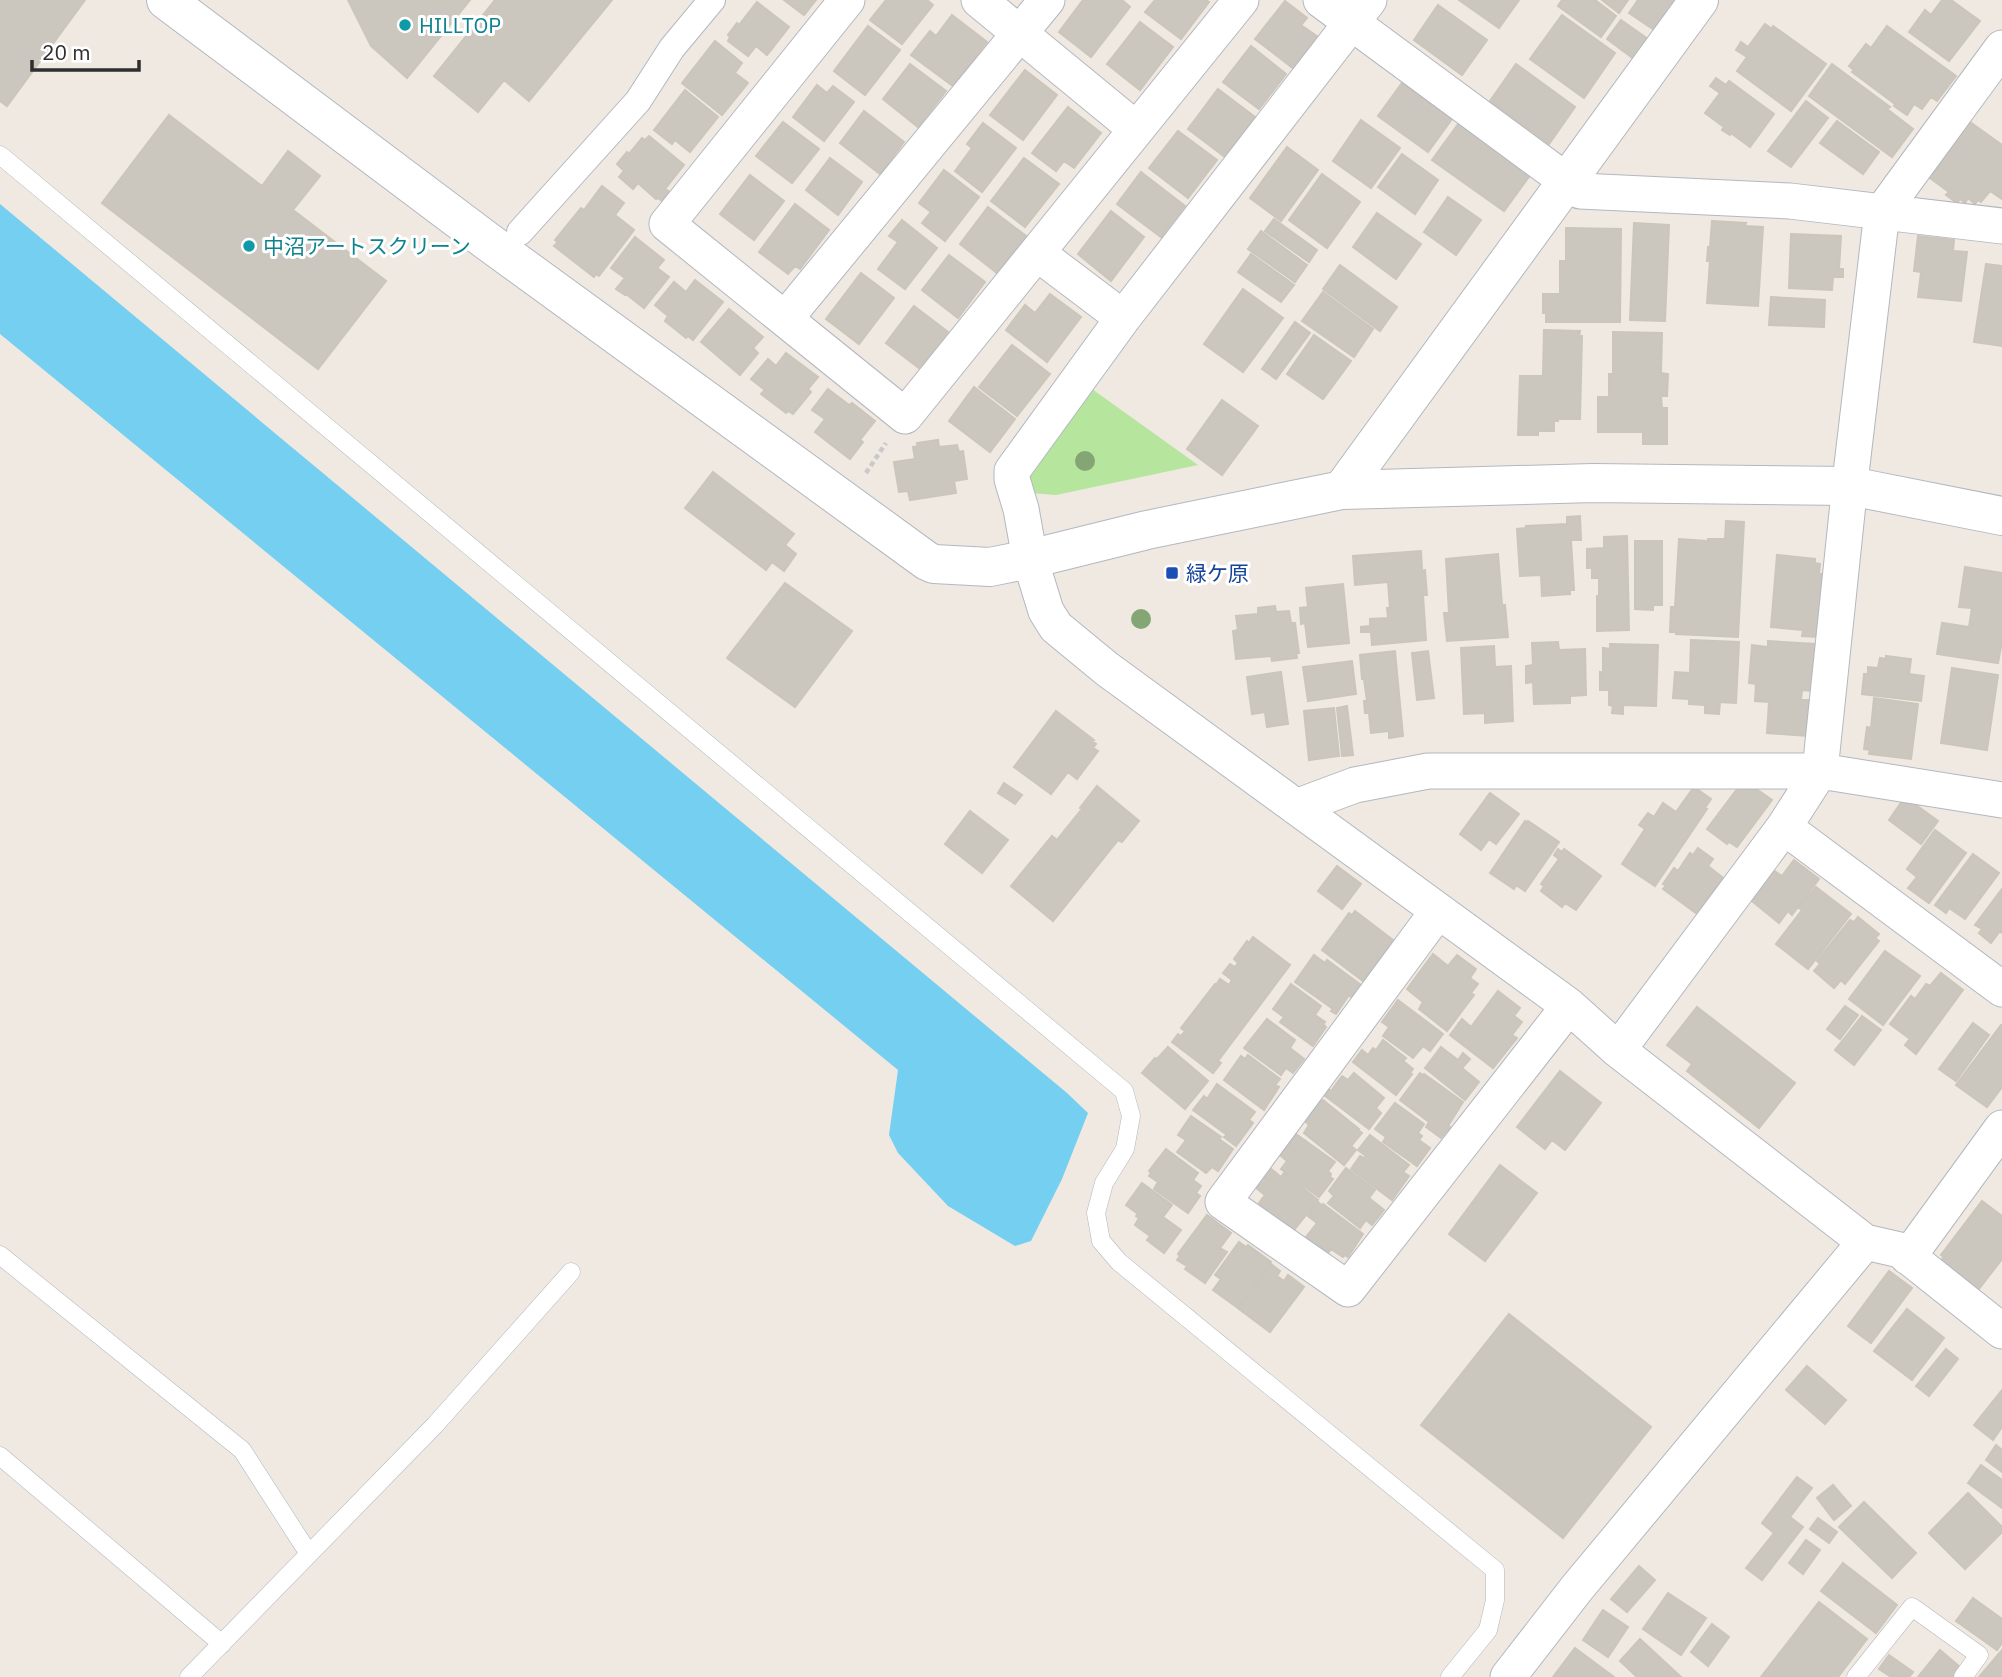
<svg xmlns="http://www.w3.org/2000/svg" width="2002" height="1677" font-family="'IBM Plex Sans','Noto Sans JP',sans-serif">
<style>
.green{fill:#b6e59e}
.water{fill:#75cff0}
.building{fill:#cbc7bf;stroke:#cbc5ba;stroke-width:2}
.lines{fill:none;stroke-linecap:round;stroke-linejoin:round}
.service-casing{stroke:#b4b7c1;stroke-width:19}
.pedestrian-casing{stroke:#b4b7c1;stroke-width:28}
.minor-casing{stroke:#b4b7c1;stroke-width:37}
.tertiary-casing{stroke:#b4b7c1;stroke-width:40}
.path{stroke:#c9c9c9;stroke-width:4.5;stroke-dasharray:5 3.5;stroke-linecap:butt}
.service{stroke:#fff;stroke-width:18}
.pedestrian{stroke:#fff;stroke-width:26}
.minor{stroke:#fff;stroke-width:35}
.tertiary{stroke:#fff;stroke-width:38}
.tree{fill:#84a574}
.culture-dot{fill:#0f9aa8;stroke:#fff;stroke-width:2.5}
.transit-dot{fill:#1a4fb4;stroke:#fff;stroke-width:2.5}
.labels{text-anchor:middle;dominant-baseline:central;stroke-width:6;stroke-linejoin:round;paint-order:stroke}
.culture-label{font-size:21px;fill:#0d838f;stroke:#fff;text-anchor:start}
.transit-label{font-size:21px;fill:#164399;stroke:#fff;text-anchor:start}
</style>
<rect width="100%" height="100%" fill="#efe9e1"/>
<!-- green -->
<path class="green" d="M1092 389 1198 465 1056 495 1031 493 1027 482 1041 450Z"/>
<!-- water -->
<path class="water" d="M0 204 1067 1093 1088 1113 1062 1179 1031 1241 1015 1246 948 1206 898 1153 889 1135 898 1070 0 334Z"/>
<!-- building -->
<path class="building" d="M0 0H85L7 106 0 101Z
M348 0H470L407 78 371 46Z
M495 0H612L529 101 504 80 478 112 434 76Z
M784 0H816L804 15Z
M886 0H927L933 5 902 44 870 20Z
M1083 0H1122L1130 7 1091 57 1059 32Z
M1155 0H1206L1209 2 1181 39 1145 12Z
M1459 0H1519L1499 28Z
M1562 0H1595L1616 16 1601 37 1558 6Z
M1602 0H1628L1619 13Z
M1638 0H1680L1657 32 1629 13Z
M1942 0H1951L1980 21 1949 61 1909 32 1925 10 1931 15Z
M1285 1 1307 18 1301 25 1318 37 1294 69 1255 39Z
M757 2 789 27 767 55 756 46 748 56 728 41 730 37 728 35 737 23 739 25Z
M1438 5 1487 40 1462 75 1414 40Z
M952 15 987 42 953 86 911 55 930 31 936 36Z
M1562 15 1615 53 1584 98 1530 59Z
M1621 20 1648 39 1634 59 1607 39Z
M1140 22 1173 47 1140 90 1107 64Z
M1765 24 1772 29 1773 26 1826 64 1791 111 1737 71 1747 57 1736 50 1741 42 1748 47Z
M868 26 900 50 865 95 834 71Z
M1887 26 1956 76 1937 101 1931 97 1922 109 1914 104 1907 115 1894 106 1895 104 1852 72 1854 70 1849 66 1866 44 1871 48Z
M715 41 742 63 735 73 748 83 722 115 682 83Z
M1251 46 1286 74 1259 109 1223 82Z
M910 64 946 91 918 127 883 99Z
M1516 64 1575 107 1549 144 1490 101Z
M1832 64 1890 107 1887 109 1913 129 1892 157 1809 96Z
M1025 70 1057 95 1023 140 990 115Z
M1716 78 1726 85 1729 81 1774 114 1750 147 1731 133 1730 135 1722 130 1724 127 1705 113 1720 93 1710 86Z
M1402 83 1452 119 1428 152 1378 116Z
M817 85 827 93 833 86 854 102 824 141 793 117Z
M1218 89 1255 117 1225 157 1188 129Z
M685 90 718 117 690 152 675 140 672 144 654 130Z
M1806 101 1828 118 1791 167 1768 151Z
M1068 107 1101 133 1074 168 1064 161 1056 171 1032 153Z
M864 111 904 142 880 174 840 143Z
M169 115 262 186 288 151 320 176 293 210 386 281 318 369 102 203Z
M1361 120 1400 148 1371 188 1333 161Z
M1837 121 1879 152 1863 174 1820 143Z
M783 122 819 149 792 183 756 156Z
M1970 122 2002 145V199L1990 191 1981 202 1978 200 1975 204 1968 198 1965 203 1960 199 1957 203 1946 195 1949 192 1930 178Z
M983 123 1016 148 982 192 955 171 972 148 967 144Z
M1459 123 1531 174 1504 211 1432 160Z
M1178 131 1217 160 1188 198 1149 168Z
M649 136 684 165 665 189 670 192 662 201 658 198 656 199 638 183 633 189 619 177 624 171 617 164 627 152 629 154 642 138 645 140Z
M1287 147 1318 170 1281 221 1250 198Z
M1402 154 1438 180 1415 214 1378 187Z
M830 158 862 182 838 215 806 190Z
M1024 158 1059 184 1025 227 991 201Z
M944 170 979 197 945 241 922 223 931 212 919 203Z
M1141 172 1185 206 1161 237 1117 204Z
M1322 174 1360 202 1327 248 1289 220Z
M750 175 784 201 754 240 720 214Z
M602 186 624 203 615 215 634 230 599 276 596 274 594 277 554 246 558 242 555 240 581 208 584 210Z
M1448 197 1481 220 1456 255 1424 232Z
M795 204 829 230 800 269 795 266 788 274 759 252Z
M988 207 1026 236 997 273 960 244Z
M1111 211 1144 237 1111 281 1078 254Z
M1377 213 1421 244 1396 279 1353 247Z
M1274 219 1317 250 1309 262 1265 231Z
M902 220 937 248 905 289 878 269 898 242 889 236Z
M1712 221 1746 223 1745 226 1763 227 1758 306 1707 303 1710 261H1707L1708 247H1710Z
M1634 223 1669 225 1665 321 1630 320Z
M1566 228 1621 229 1620 322H1546V313H1543V294H1560V261H1566Z
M1261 231 1307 265 1295 282 1248 249Z
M1791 234 1841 236 1839 269H1843V277H1833L1832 290 1789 288Z
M1918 236 1954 240 1953 251 1967 252 1961 301 1918 297 1921 272 1914 271Z
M635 237 664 260 657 268 669 277 644 308 626 294 625 295 616 289 625 278 611 268Z
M1251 254 1294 285 1281 302 1238 272Z
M949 255 985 282 958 318 922 290Z
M1986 264 2002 266V346L1974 342Z
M1340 265 1397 307 1380 331 1323 289Z
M861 273 894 298 859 344 826 319Z
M695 280 723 302 693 340 688 336 686 338 665 321 668 316 655 305 674 282 686 292Z
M1243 289 1283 318 1243 372 1204 344Z
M1323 292 1373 329 1354 357 1302 321Z
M1050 294 1081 317 1047 362 1006 330 1025 305 1035 313Z
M1771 297 1825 300 1824 327 1769 325Z
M914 306 948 332 919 368 886 343Z
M729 309 763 337 753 348 758 353 740 375 701 342Z
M1295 322 1310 333 1276 379 1262 369Z
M1544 330 1580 331 1579 336H1582L1580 419H1558V421H1554V431H1538V435H1518L1520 376H1543Z
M1613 332 1662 333 1661 373 1668 374 1667 396H1661L1662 408H1667V444H1643V432H1598V397H1609V374H1613Z
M1314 335 1351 361 1323 399 1287 374Z
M1012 345 1050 374 1017 416 979 387Z
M786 353 818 377 808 389 811 392 793 414 788 411 786 413 761 394 765 390 751 379 768 359 776 366Z
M974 387 1015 419 990 452 949 421Z
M828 389 849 405 852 403 875 421 860 440 863 442 850 459 815 432 825 419 812 410Z
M1222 400 1258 426 1222 475 1187 449Z
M938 440 939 447 957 445 959 452 963 451 967 479 954 481 956 493 910 500 908 491 899 492 894 462 915 459 913 447 918 446 917 443Z
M713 472 794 534 785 545 796 554 784 571 772 562 766 570 685 508Z
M1580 516 1581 540H1571L1574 590H1570V594L1542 596 1541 575 1520 576 1517 529 1526 528V526L1567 524V517Z
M1726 521 1744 522 1738 637 1676 634V632H1670L1671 607H1675L1679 539 1708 541V539H1725Z
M1627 536 1629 630 1597 631V596H1599V578H1592V568H1587V549L1604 548V537Z
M1635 541H1662V605H1653V610L1635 609Z
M1421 551 1422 571 1425 570 1427 595H1423L1426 640 1372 645 1371 632H1361V627L1370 626V619L1388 618 1387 608H1390L1388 582 1355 585 1353 556Z
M1498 554 1502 605H1505L1508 637 1447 641 1444 613H1449L1446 559Z
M1777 555 1815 559V563L1820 564 1819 574H1825L1818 637 1802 636 1803 630 1771 627Z
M1965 567 2002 573V642L1998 663 1937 654 1942 623 1969 627 1972 608 1959 607Z
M785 583 852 631 795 707 727 658Z
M1343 584 1349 643 1308 647 1305 623 1301 624 1300 608 1308 607 1306 588Z
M1275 606 1276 612 1289 611 1291 623H1295L1299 653H1296L1297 658 1272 661 1271 656 1236 659 1233 631 1238 630 1236 616 1258 614V608Z
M1691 640 1739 642 1736 703 1720 702 1719 714 1705 713V705L1689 704V699L1673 698 1675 672 1690 673Z
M1768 641 1815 644 1812 691 1802 690 1801 700H1810L1807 736 1767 733 1769 702 1755 701 1756 684 1749 683 1752 645 1768 647Z
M1558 642 1559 650 1585 649 1586 695 1570 696V703L1534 704 1533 682 1526 683V666L1533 665 1532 643Z
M1610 644 1658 645 1656 706 1623 705V714L1612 713 1613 706 1609 705V690H1600V672L1603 673V648L1610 649Z
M1494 646 1495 667 1511 666 1513 721 1485 723V713L1464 714 1461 648Z
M1395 651 1403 736 1389 738V731L1371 733 1369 713H1365L1364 701H1367L1364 679H1362L1360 655Z
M1428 651 1434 698 1417 700 1412 653Z
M1886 656 1911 659 1909 674 1924 676 1921 701 1862 694 1864 674H1868V667L1878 668 1880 658 1886 659Z
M1352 661 1356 694 1308 701 1303 667Z
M1952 668 1998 675 1987 750 1941 743Z
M1281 672 1288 724 1267 727 1265 712 1252 714 1247 677Z
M1874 698 1918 704 1911 759 1869 754 1870 750 1864 749 1867 727 1871 728Z
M1347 706 1353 755 1342 756 1337 708Z
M1334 708 1339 756 1309 760 1304 711Z
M1056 711 1094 740 1092 741 1096 744 1093 748 1098 751 1077 779 1068 772 1051 794 1014 767Z
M1004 783 1022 795 1015 804 998 793Z
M1740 785 1748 790 1752 786 1772 800 1737 847 1729 842 1727 844 1707 829Z
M1097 786 1139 821 1122 842 1118 840 1053 921 1011 886 1052 836 1057 840 1082 809 1080 808Z
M1694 787 1711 799 1705 808 1707 809 1655 886 1622 864 1645 829 1639 825 1648 813 1654 817 1663 803 1676 812Z
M1490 793 1519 814 1496 844 1489 839 1481 850 1460 834Z
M1905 797 1938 821 1921 844 1889 820Z
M970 811 1008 840 982 873 945 844Z
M1525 821 1527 823 1528 821 1559 842 1525 891 1516 885 1514 889 1490 873Z
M1935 830 1966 853 1929 903 1908 888 1917 877 1907 869Z
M1698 848 1713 859 1708 866 1723 878 1696 913 1663 889 1666 886 1663 884 1674 868 1678 871 1690 853 1693 855Z
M1558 849 1562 852 1564 849 1601 876 1576 910 1565 903 1562 907 1541 891 1544 886 1541 884 1559 859 1554 855Z
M1973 854 1999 873 1965 919 1949 908 1946 913 1935 905Z
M1794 860 1819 879 1792 915 1788 911 1779 923 1752 901 1756 896 1754 895 1773 870 1782 876Z
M1337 866 1361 884 1342 909 1318 891Z
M1816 887 1851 914 1808 969 1776 944 1802 910 1799 908Z
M2002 889V933L2000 931 1991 943 1979 933 1982 929 1975 925Z
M1355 911 1393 940 1363 981 1322 950 1349 913 1352 915Z
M1858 917 1879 934 1875 938 1879 941 1845 984 1841 980 1834 988 1814 971 1820 964 1817 961 1850 920 1854 922Z
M1253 937 1290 965 1218 1061 1221 1063 1213 1073 1172 1042 1178 1034 1181 1036 1185 1031 1181 1028 1215 984 1216 985 1220 979 1229 985 1232 980 1223 973 1230 964 1235 967 1238 963 1234 959 1247 941 1249 943Z
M1885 951 1920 976 1883 1025 1849 999Z
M1433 954 1448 966 1457 955 1476 969 1470 978 1478 984 1471 993 1474 995 1447 1031 1419 1009 1423 1002 1407 989Z
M1314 955 1325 963 1327 960 1361 985 1352 998 1349 995 1336 1014 1331 1011 1333 1009 1295 982Z
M1941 973 1963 990 1916 1054 1905 1045 1910 1039 1890 1024 1911 996 1915 999 1926 984 1930 986Z
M1291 984 1321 1006 1315 1015 1325 1022 1323 1024 1326 1027 1313 1046 1280 1022 1284 1017 1273 1009Z
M1498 991 1520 1008 1514 1016 1522 1022 1512 1035 1517 1038 1493 1068 1450 1035 1462 1019 1471 1027Z
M1398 1000 1443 1034 1430 1051 1423 1046 1413 1058 1383 1036 1389 1027 1382 1022Z
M1845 1006 1858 1015 1840 1039 1827 1029Z
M1697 1007 1795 1083 1759 1128 1687 1071 1692 1064 1667 1045Z
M1862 1016 1881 1030 1854 1065 1835 1050Z
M1267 1019 1295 1040 1290 1048 1304 1059 1293 1073 1286 1068 1281 1075 1244 1048Z
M1973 1023 1989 1035 1956 1081 1939 1069Z
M2001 1025 2002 1026V1087L1987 1107 1956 1085Z
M1383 1040 1406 1058 1403 1061 1413 1069 1410 1073 1412 1074 1396 1095 1353 1062 1362 1050 1368 1055 1373 1048 1376 1050Z
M1168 1047 1208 1081 1185 1109 1142 1073 1155 1058 1157 1059Z
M1441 1047 1458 1060 1463 1053 1470 1059 1462 1068 1479 1082 1465 1100 1425 1068Z
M1248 1055 1280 1079 1275 1085 1279 1087 1264 1110 1224 1080 1241 1056 1245 1059Z
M1560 1071 1601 1103 1565 1150 1552 1140 1545 1149 1517 1127Z
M1354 1073 1384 1098 1376 1108 1381 1113 1369 1129 1324 1095 1328 1089 1331 1091 1342 1076 1348 1080Z
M1420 1073 1422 1075 1424 1074 1463 1102 1448 1126 1450 1127 1441 1138 1426 1127 1429 1122 1400 1100Z
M1217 1084 1255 1112 1249 1120 1253 1123 1236 1146 1224 1137 1227 1135 1193 1110 1204 1096 1207 1099Z
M1318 1100 1321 1102 1323 1100 1359 1129 1358 1130 1362 1133 1351 1146 1356 1150 1344 1165 1304 1133 1309 1125 1306 1122 1309 1117 1307 1115Z
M1395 1103 1424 1124 1418 1133 1422 1136 1419 1140 1430 1148 1417 1166 1383 1142 1386 1137 1375 1129Z
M1191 1116 1221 1137 1219 1139 1233 1149 1218 1171 1212 1167 1206 1173 1177 1152 1186 1140 1178 1135Z
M1296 1134 1335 1162 1328 1171 1331 1174 1330 1177 1333 1179 1319 1197 1281 1169 1287 1161 1280 1155Z
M1370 1135 1409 1165 1403 1172 1409 1176 1392 1200 1351 1169 1360 1156 1364 1158 1366 1156 1358 1150Z
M1166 1149 1198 1173 1193 1180 1201 1186 1196 1193 1200 1196 1188 1213 1154 1189 1158 1182 1149 1176 1151 1173 1149 1171Z
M1500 1165 1537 1193 1485 1261 1449 1234Z
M1270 1168 1281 1177 1284 1173 1318 1200 1294 1230 1286 1223 1283 1226 1259 1207 1261 1204 1259 1203 1265 1195 1255 1187Z
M1346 1168 1375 1190 1369 1198 1384 1210 1372 1225 1366 1220 1360 1228 1328 1203 1334 1196 1329 1191Z
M1142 1183 1172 1205 1163 1217 1181 1230 1164 1253 1147 1240 1150 1236 1135 1225 1139 1218 1136 1216 1138 1214 1126 1205Z
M1982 1201 2002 1216V1259L1975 1294 1939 1263 1944 1257 1941 1255Z
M1318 1202 1322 1206 1323 1204 1363 1234 1348 1257 1345 1255 1343 1257 1331 1249 1328 1253 1306 1237 1317 1223 1308 1216Z
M1207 1215 1231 1233 1220 1248 1227 1252 1205 1283 1185 1269 1187 1266 1177 1260 1180 1256 1178 1254Z
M1239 1242 1246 1247 1248 1245 1271 1262 1238 1308 1213 1290 1221 1279 1215 1275Z
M1271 1264 1280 1271 1277 1276 1284 1281 1288 1275 1304 1287 1270 1332 1239 1309Z
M1889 1271 1912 1288 1871 1343 1848 1326Z
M1907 1309 1944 1338 1912 1380 1874 1351Z
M1509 1314 1651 1427 1563 1538 1421 1425Z
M1946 1349 1958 1359 1929 1396 1916 1386Z
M1807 1366 1846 1400 1825 1424 1786 1390Z
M2002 1390V1427L1993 1440 1974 1425Z
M1996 1445 2002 1450V1472L1986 1460Z
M1981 1465 2002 1480V1508L1968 1483Z
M1797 1477 1812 1488 1790 1517 1803 1527 1762 1580 1746 1568 1774 1533 1762 1523Z
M1833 1485 1851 1506 1834 1520 1817 1498Z
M1968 1493 2002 1527V1532L1965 1569 1929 1533Z
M1864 1502 1916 1553 1892 1578 1839 1527Z
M1818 1518 1837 1532 1829 1543 1810 1529Z
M1806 1540 1820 1550 1803 1574 1789 1563Z
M1843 1563 1897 1605 1876 1633 1821 1591Z
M1639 1566 1655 1580 1627 1612 1611 1599Z
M1668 1593 1706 1618 1681 1655 1643 1629Z
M1973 1598 2002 1619V1643L1997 1650 1956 1621Z
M1819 1602 1867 1639 1838 1677H1761Z
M1603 1610 1628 1627 1608 1657 1583 1640Z
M1712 1624 1729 1637 1708 1666 1691 1652Z
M1640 1639 1681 1677H1637L1620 1661Z
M1575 1648 1614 1677H1553Z
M1940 1650 1961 1668 1954 1677H1918Z
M2002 1650V1677H1979Z
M1889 1655 1913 1672 1909 1677H1891L1879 1669Z"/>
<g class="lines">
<defs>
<path id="service" d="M0 155 1124 1091 1131 1116 1125 1149 1104 1183 1096 1213 1101 1241 1119 1262 1495 1570V1600L1488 1630 1450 1677
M0 1255 242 1450 309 1554
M0 1456 222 1644
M189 1677 435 1425 571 1272
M1856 1677 1912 1607 1979 1655 1963 1677"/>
<path id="pedestrian" d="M520 232 638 101 672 48 712 0"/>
<path id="minor" d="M847 0 667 224 905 416 1241 0
M979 0 1136 129
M1321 0 1580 191 1790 201 2002 226
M1369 0 1123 318 1012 471V479L1021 509 1030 559 1046 611 1056 627 1107 669 1569 1006 1618 1050 1865 1242 1900 1250 2002 1331
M1037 253 1123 318
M785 319 1047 0
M1296 807 1355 785 1428 771H1820L2002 800
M1784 827 2002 989
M1438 911 1223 1202 1348 1289 1569 1006
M1618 1050 1784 827 1820 771 1852 465 1882 212 2002 48
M1908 1257 2002 1128
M1508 1677 1577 1588 1865 1242"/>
<path id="tertiary" d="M166 0 487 241 927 561 934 564 990 567 1030 559 1147 530 1342 490 1593 483 1850 486 2002 516
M1342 490 1699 0"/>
</defs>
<!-- service casing -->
<use href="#service" class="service-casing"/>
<!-- pedestrian casing -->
<use href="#pedestrian" class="pedestrian-casing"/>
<!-- minor casing -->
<use href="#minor" class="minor-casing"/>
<!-- tertiary casing -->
<use href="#tertiary" class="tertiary-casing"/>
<!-- path -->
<path class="path" d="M866 473 886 443"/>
<!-- service -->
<use href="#service" class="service"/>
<!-- pedestrian -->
<use href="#pedestrian" class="pedestrian"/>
<!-- minor -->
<use href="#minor" class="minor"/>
<!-- tertiary -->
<use href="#tertiary" class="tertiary"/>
</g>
<!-- trees -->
<g class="tree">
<circle cx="1085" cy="461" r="10"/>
<circle cx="1141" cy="619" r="10"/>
</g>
<!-- markers -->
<g class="culture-dot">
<circle cx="405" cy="25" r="7"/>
<circle cx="249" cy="246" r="7"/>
</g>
<rect class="transit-dot" x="1165" y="566" width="14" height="14" rx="3.5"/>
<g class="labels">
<!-- culture labels -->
<g class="culture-label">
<text x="419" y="25">HILLTOP</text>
<text x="263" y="246">中沼アートスクリーン</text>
</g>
<!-- transit labels -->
<g class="transit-label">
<text x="1186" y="573">緑ケ原</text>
</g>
</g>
<!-- scale -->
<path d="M32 60v10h107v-10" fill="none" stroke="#2e2e2e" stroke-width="3.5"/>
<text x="42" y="60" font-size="21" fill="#2e2e2e" stroke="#ffffff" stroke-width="5" paint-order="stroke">20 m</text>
</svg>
